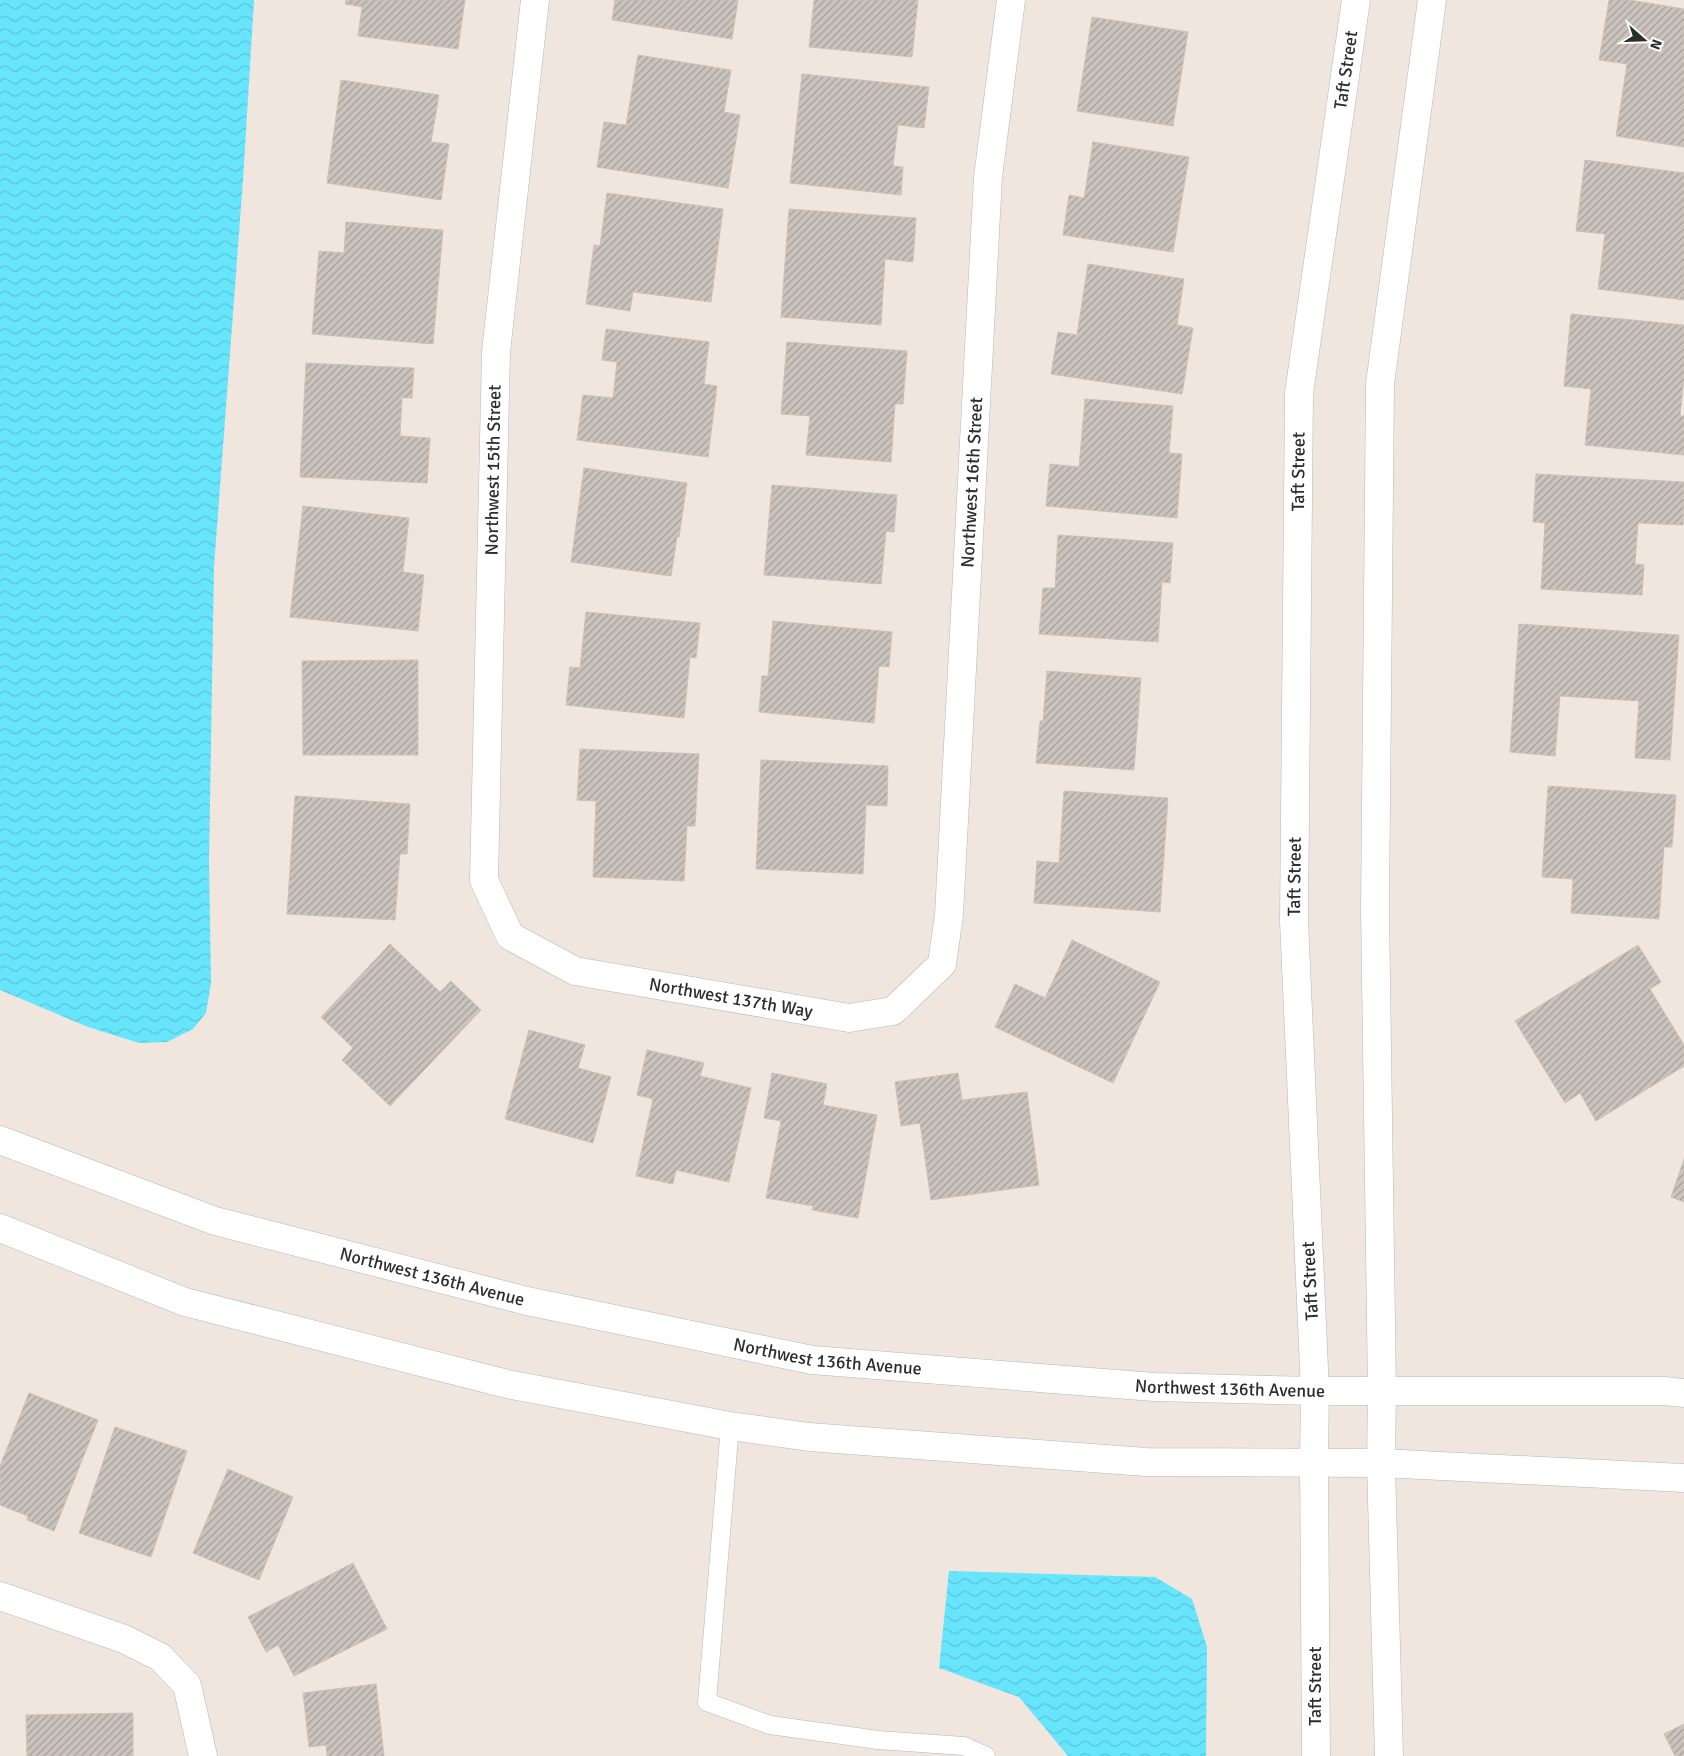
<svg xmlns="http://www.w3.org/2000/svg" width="1684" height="1756" font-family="Signika,sans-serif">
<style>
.water{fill:url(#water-waves)}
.building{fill:url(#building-hatch);stroke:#ccc2b7}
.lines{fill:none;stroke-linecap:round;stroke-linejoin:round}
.service-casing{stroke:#b2b7c2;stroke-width:19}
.minor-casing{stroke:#b2b7c2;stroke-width:29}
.service{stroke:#fff;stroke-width:18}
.minor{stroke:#fff;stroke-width:28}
.labels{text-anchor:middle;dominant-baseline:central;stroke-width:5;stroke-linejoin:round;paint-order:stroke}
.street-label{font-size:18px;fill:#2d2d2d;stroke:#fff}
</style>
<defs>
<pattern id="water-waves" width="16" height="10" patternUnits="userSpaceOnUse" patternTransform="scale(1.25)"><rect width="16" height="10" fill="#67e5fc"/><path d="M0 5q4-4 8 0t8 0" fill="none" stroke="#5ac5d8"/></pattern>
<pattern id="building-hatch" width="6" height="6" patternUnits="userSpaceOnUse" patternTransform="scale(1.25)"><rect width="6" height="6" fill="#cbc3bd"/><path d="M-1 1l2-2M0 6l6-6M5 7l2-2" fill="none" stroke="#a59f9a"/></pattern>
</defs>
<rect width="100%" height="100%" fill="#f0e6de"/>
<!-- water -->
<path class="water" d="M0 0H254L243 180 214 567 209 862 211 983 206 1013 193 1029 167 1042 139 1043 88 1027 0 990Z
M949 1571 1155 1577 1192 1599 1207 1647 1206 1756H1068L1019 1697 939 1668Z"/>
<!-- building -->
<path class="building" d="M346 0H465L458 49 358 36 362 7 345 4Z
M615 0H738L732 39 612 20Z
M814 0H918L912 57 809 47Z
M1609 0H1629L1684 9V147L1616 136 1627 64 1599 60Z
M1092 17 1188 32 1173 126 1077 111Z
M638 55 731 70 724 112 740 115 728 188 597 167 604 122 626 125Z
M802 74 929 87 924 128 898 125 893 166 903 167 901 195 790 183Z
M341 80 439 95 431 142 449 144 441 200 327 183Z
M1093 142 1189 157 1173 252 1063 235 1069 195 1084 198Z
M1585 160 1684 173V300L1598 289 1605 234 1576 231Z
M607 193 723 209 711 302 633 292 630 311 586 304 594 245 600 246Z
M789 209 916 218 913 262 885 259 881 325 781 317Z
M346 222 443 230 433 344 312 334 319 251 344 253Z
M1088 264 1184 279 1177 325 1193 328 1182 394 1051 374 1058 332 1077 335Z
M1571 314 1684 325V378L1680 416H1684V455L1585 445 1591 389 1564 386Z
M606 329 709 342 704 384 717 386 708 457 577 440 583 395 613 398 617 362 602 360Z
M787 342 907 351 903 404H895L891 462 806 455 810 416 781 414Z
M306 363 414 368 412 398H402L400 436 430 438 427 483 300 477Z
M1085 399 1173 406 1169 453 1182 454 1177 518 1046 506 1050 464 1079 467Z
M584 468 687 483 679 537H677L671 576 571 562Z
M1536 474 1684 482 1683 525 1638 523 1635 564 1644 565 1642 595 1541 589 1545 523 1533 522Z
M772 485 897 495 894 532 886 531 881 584 764 575Z
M303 506 409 518 403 572 424 575 418 631 290 617Z
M1058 535 1173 543 1170 583 1162 582 1158 642 1039 634 1043 588H1055Z
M586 612 700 623 696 658 690 657 684 718 566 705 570 667 580 668Z
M773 621 892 632 889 667 879 666 874 723 759 712 762 676H768Z
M1519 624 1679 635 1670 760 1635 758 1639 701 1560 696 1555 756 1510 752Z
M418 660V755H303L302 661Z
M1047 671 1141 678 1134 770 1036 763 1040 721H1043Z
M580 749 699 754 695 826H687L684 881 593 877 596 801 577 800Z
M761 760 888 766 887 806 866 805 863 874 756 869Z
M1548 786 1676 795 1672 847H1664L1659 919 1571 913 1573 879 1542 877Z
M1064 791 1168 798 1160 912 1034 903 1037 861 1059 863Z
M295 796 410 804 407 854H400L395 920 287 914Z
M1072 940 1160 982 1113 1083 995 1027 1015 984 1045 998Z
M390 944 440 992 451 981 481 1010 390 1106 342 1060 353 1048 321 1017Z
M1638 945 1661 982 1650 989 1684 1045V1066L1596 1121 1580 1093 1565 1103 1515 1021Z
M529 1030 585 1045 578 1068 611 1077 593 1143 505 1119Z
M647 1050 704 1063 700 1076 751 1088 729 1182 676 1170 673 1184 636 1176 653 1099 637 1095Z
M772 1073 827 1084 823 1105 877 1115 858 1218 812 1210 813 1206 766 1198 781 1121 764 1118Z
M958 1073 962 1100 1027 1092 1039 1185 931 1200 920 1123 901 1126 895 1082Z
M1684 1159V1202L1671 1197Z
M29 1393 98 1420 54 1531 27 1520 28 1516 0 1505V1466Z
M115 1427 187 1451 151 1557 79 1533Z
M228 1469 293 1497 259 1580 193 1553Z
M353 1563 387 1629 294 1676 278 1645 266 1652 248 1617Z
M376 1684 384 1756H327L326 1745 309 1747 303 1693Z
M133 1713V1756H27L26 1715Z
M1684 1724V1756H1675L1664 1734Z"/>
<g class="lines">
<defs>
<path id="service" d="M730 1426 707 1702 770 1725 878 1740 964 1746 986 1756"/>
<g id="minor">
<path id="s1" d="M535 0 496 352 484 880 510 936 575 971 849 1018 893 1011 942 964 949 915 988 177 1011 0"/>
<path id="s2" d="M0 1140 215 1221 527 1301 812 1360 1154 1387 1315 1391H1664L1684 1393"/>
<path d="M0 1228 185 1302 507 1384 730 1426 809 1437 1146 1462 1381 1463 1684 1478"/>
<path d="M0 1596 124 1639 160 1657 187 1685 203 1756"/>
<path id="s3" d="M1316 1756 1314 1462 1315 1391 1294 921 1299 393 1356 0"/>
<path d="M1389 1756 1381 1463 1382 1391 1375 909 1380 384 1432 0"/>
</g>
</defs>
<!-- service casing -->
<use href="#service" class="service-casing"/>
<!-- minor casing -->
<use href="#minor" class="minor-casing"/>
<!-- service -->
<use href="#service" class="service"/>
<!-- minor -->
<use href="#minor" class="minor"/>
</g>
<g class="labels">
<!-- street labels -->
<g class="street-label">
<text stroke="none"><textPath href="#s3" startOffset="1690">Taft Street</textPath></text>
<text transform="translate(493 470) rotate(-89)">Northwest 15th Street</text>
<text stroke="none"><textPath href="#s3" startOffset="1285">Taft Street</textPath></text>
<text stroke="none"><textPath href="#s1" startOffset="1891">Northwest 16th Street</textPath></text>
<text stroke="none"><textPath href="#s3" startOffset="880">Taft Street</textPath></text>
<text stroke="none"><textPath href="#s1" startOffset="1176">Northwest 137th Way</textPath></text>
<text stroke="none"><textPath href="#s2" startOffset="454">Northwest 136th Avenue</textPath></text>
<text transform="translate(1310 1281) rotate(-93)">Taft Street</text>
<text stroke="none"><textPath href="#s2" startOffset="858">Northwest 136th Avenue</textPath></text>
<text stroke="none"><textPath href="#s2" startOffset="1262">Northwest 136th Avenue</textPath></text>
<text transform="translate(1315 1686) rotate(-90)">Taft Street</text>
</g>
</g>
<!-- north arrow -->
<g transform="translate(1644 40) rotate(110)" stroke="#ffffff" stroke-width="4" paint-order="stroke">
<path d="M0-4L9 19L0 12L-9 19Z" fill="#2d2d2d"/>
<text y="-8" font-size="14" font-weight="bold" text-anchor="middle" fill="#2d2d2d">N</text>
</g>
</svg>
